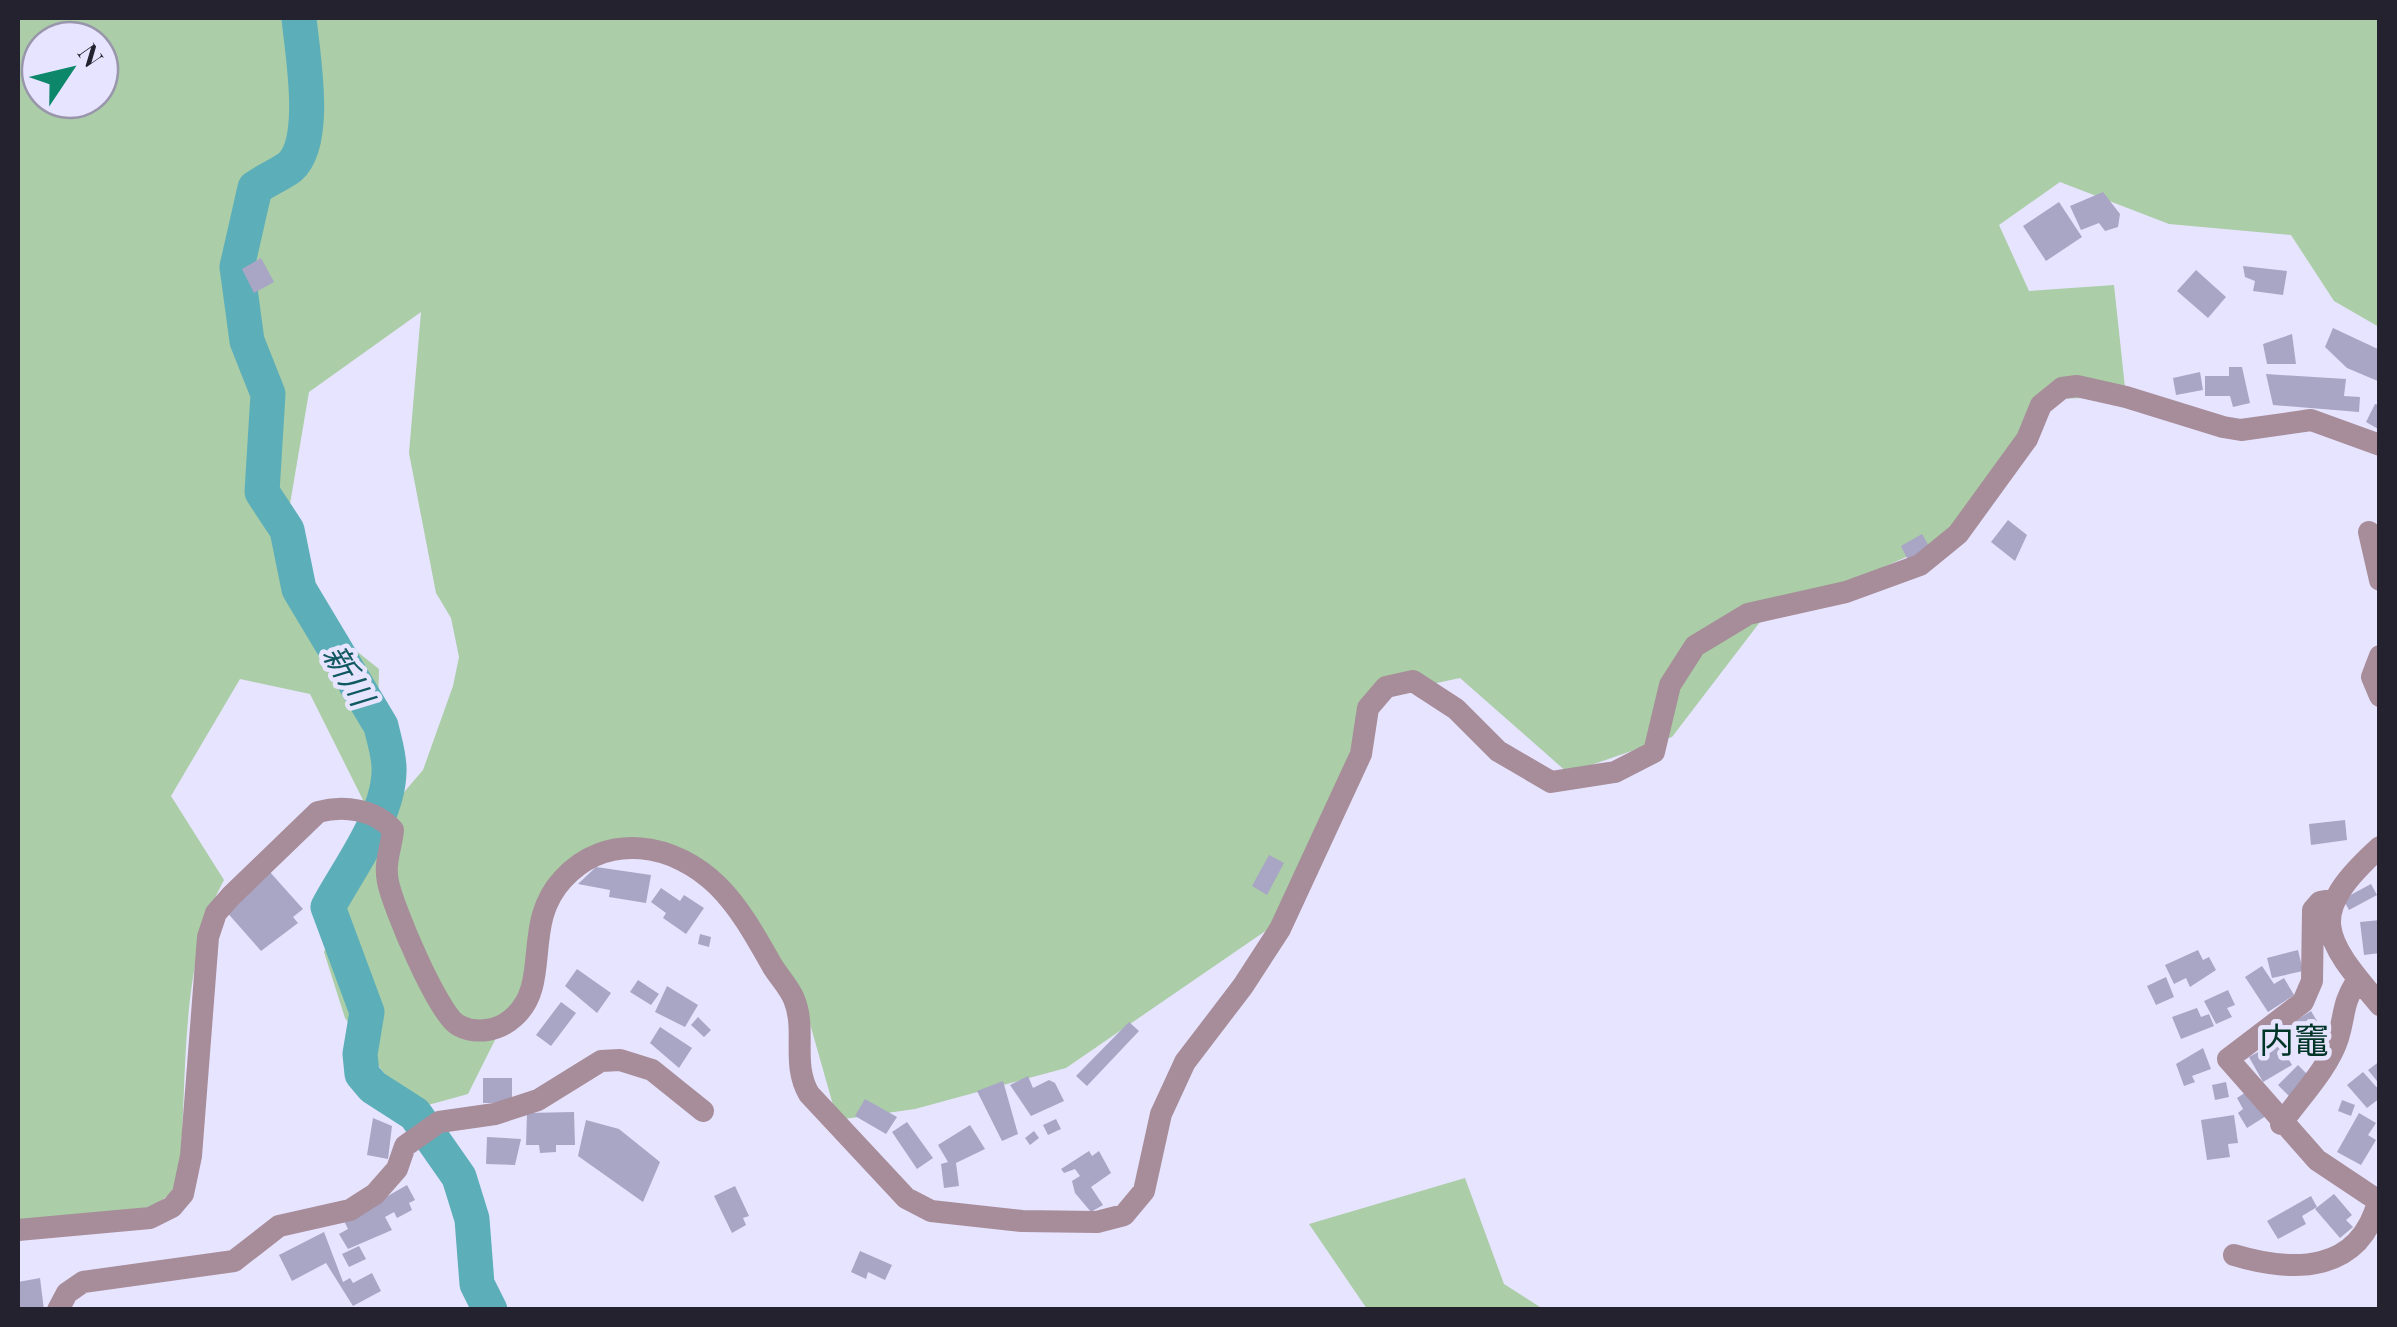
<svg xmlns="http://www.w3.org/2000/svg" width="2397" height="1327" font-family="'Playfair Display','Noto Sans JP',serif">
<style>
.green{fill:#abcda7;fill-rule:evenodd}
.lines{fill:none;stroke-linecap:round;stroke-linejoin:round}
.river{stroke:#5caeb9;stroke-width:35}
.building{fill:#a9a5c5}
.street{stroke:#a78c99;stroke-width:22}
.labels{text-anchor:middle;dominant-baseline:central;stroke-width:9;stroke-linejoin:round;paint-order:stroke}
.water-label{font-size:32px;font-style:italic;fill:#115961;stroke:#e7e4ff}
.quarter-label{font-size:35px;fill:#003527;stroke:#e7e4ff}
</style>
<rect width="100%" height="100%" fill="#e7e4ff"/>
<!-- green -->
<path class="green" d="M18 18H2379V327L2334 301 2291 235 2169 224 2060 182 1999 225 2029 291 2114 285 2126 397 2048 399 1958 534 1760 622 1672 737 1568 773 1460 678 1390 693 1355 749 1274 925 1066 1068 915 1109 844 1119 835 1112 801 992 693 856 576 858 527 976 468 1094 410 1110 345 1018 324 952 393 805 423 770 453 686 459 657 451 618 436 593 409 453 421 312 309 392 290 504 310 614 379 669 376 785 367 808 310 694 240 679 171 796 224 880C176 967 189 1090 178 1189L152 1207 18 1221ZM40 40H100V100H40Z
M1465 1178 1504 1284 1543 1309H1367L1309 1224Z"/>
<g class="lines">
<!-- river -->
<path class="river" d="M299 18C302 52 319 141 290 167 279 175 266 180 255 188L237 267 247 341 268 394 262 492 287 530 299 589 381 726C384 740 390 757 389 772 388 817 349 868 328 907L367 1012 360 1054 362 1074 373 1087 415 1114 459 1177 472 1219 477 1284 490 1310"/>
</g>
<!-- building -->
<path class="building" d="M2103 192 2120 214 2118 227 2105 231 2099 223 2081 230 2070 206Z
M2059 202 2082 237 2046 261 2023 226Z
M261 258 274 282 254 293 242 269Z
M2243 266 2287 271 2283 295 2253 291 2255 281 2245 277Z
M2196 270 2226 297 2208 318 2177 291Z
M2333 328 2380 350V382L2347 368 2325 347Z
M2292 334 2296 364H2267L2263 344Z
M2229 367H2242L2250 403 2233 407 2230 396H2205V376H2229Z
M2200 372 2203 390 2176 395 2173 378Z
M2266 374 2346 379 2344 396 2360 397 2359 412 2273 405Z
M2375 404 2380 405V430L2366 422Z
M2008 520 2027 535 2015 561 1991 542Z
M1922 534 1930 548 1908 560 1901 546Z
M2345 820 2347 840 2311 845 2309 824Z
M1269 855 1284 863 1267 895 1252 886Z
M596 867 651 875 646 903 609 897 610 890 578 884Z
M269 871 303 909 293 917 298 923 261 951 225 910Z
M2371 884 2377 895 2349 910 2343 899Z
M661 888 680 901 684 895 704 908 686 934 663 918 666 913 651 902Z
M2380 920V953L2364 955 2360 922Z
M700 934 711 937 709 947 698 944Z
M2198 950 2203 960 2209 957 2216 970 2190 987 2186 978 2174 984 2165 965Z
M2298 950 2303 971 2272 978 2267 958Z
M2262 966 2274 984 2284 978 2294 995 2268 1012 2245 977Z
M577 969 611 993 597 1013 565 986Z
M2166 977 2174 997 2156 1005 2147 986Z
M638 980 659 994 651 1005 630 992Z
M667 986 698 1005 685 1027 655 1012Z
M2228 990 2235 1005 2227 1008 2232 1017 2216 1024 2204 1001Z
M561 1002 576 1013 551 1046 536 1035Z
M2197 1008 2201 1017 2209 1014 2214 1026 2181 1039 2172 1017Z
M2311 1011 2326 1036 2300 1053 2284 1028Z
M698 1017 711 1030 704 1037 691 1025Z
M1129 1022 1139 1031 1087 1086 1076 1076Z
M660 1027 692 1048 679 1068 650 1043Z
M2278 1041 2292 1065 2263 1082 2249 1057Z
M2203 1048 2211 1069 2192 1076 2195 1082 2184 1086 2176 1064Z
M2380 1061V1079L2377 1081 2368 1070Z
M2298 1065 2311 1078 2291 1098 2278 1085Z
M2363 1072 2380 1091V1098L2367 1108 2347 1085Z
M1028 1076 1033 1088 1049 1080 1055 1083 1064 1101 1031 1116 1010 1085Z
M483 1078H512V1103H483Z
M1003 1081 1018 1134 1002 1141 977 1091Z
M2226 1082 2229 1097 2215 1100 2212 1085Z
M2249 1090 2266 1116 2247 1128 2238 1113 2243 1109 2237 1098Z
M865 1099 897 1117 886 1134 855 1116Z
M2342 1100 2355 1105 2351 1116 2338 1111Z
M574 1112 575 1145H556V1152L540 1153 539 1145H526L527 1113Z
M2359 1113 2376 1123 2368 1135 2376 1140 2361 1165 2337 1152Z
M2234 1115 2238 1143 2228 1144 2230 1157 2207 1160 2201 1120Z
M373 1118 392 1126 388 1159 367 1155Z
M1056 1119 1061 1129 1048 1135 1043 1125Z
M586 1120 619 1129 660 1162 643 1202 578 1156Z
M907 1122 933 1158 917 1169 892 1132Z
M970 1125 985 1149 956 1163 959 1186 944 1188 941 1164 948 1162 938 1145Z
M1034 1131 1039 1138 1030 1145 1025 1138Z
M487 1137 521 1139 515 1165 486 1164Z
M1089 1151 1092 1156 1099 1151 1111 1173 1091 1187 1103 1205 1091 1212 1075 1193 1072 1181 1080 1176 1075 1169 1064 1173 1061 1169Z
M407 1185 415 1200 409 1203 412 1210 397 1218 394 1212 385 1217 392 1230 348 1249 339 1234 348 1229 344 1221Z
M735 1186 749 1216 743 1218 746 1225 732 1233 714 1196Z
M2334 1194 2352 1215 2346 1220 2353 1227 2340 1238 2315 1209Z
M2311 1196 2317 1207 2302 1216 2306 1224 2278 1239 2267 1221Z
M324 1232 343 1282 350 1278 353 1283 372 1273 381 1291 353 1306 326 1263 292 1281 279 1255Z
M359 1246 366 1259 349 1267 342 1254Z
M860 1251 892 1265 885 1280 868 1272 866 1279 851 1272Z
M40 1278 44 1310H18V1282Z"/>
<g class="lines">
<!-- street -->
<path class="street" d="M2369 532 2380 580
M2380 656 2372 677 2380 696
M2380 847C2306 914 2321 936 2380 1005
M2336 899 2320 902 2313 910 2312 981 2303 1002 2228 1059 2317 1160 2380 1202
M2281 1124C2300 1097 2328 1069 2338 1038 2346 1012 2341 1006 2358 979
M18 1230 150 1218 172 1207 183 1194 191 1156 208 937 216 913 231 896 318 812C343 805 375 809 393 830 391 849 384 863 388 882 393 907 438 1014 458 1025 476 1035 499 1031 514 1017 552 983 521 924 563 879 607 831 675 843 718 886 741 909 757 939 773 967 780 978 789 987 794 999 807 1031 791 1063 809 1094L906 1198 931 1211 1022 1221 1097 1222 1124 1215 1144 1191 1161 1114 1185 1062 1243 986 1280 929 1361 754 1368 708 1386 687 1413 681 1456 709 1498 751 1551 782 1615 772 1654 752 1670 685 1695 646 1748 614 1846 592 1920 565 1958 534 2027 439 2041 405 2062 388 2077 386 2126 397 2223 427 2241 430 2311 420 2380 445
M2234 1255C2294 1273 2359 1273 2378 1202
M58 1310 67 1293 83 1282 234 1261 279 1226 350 1210 375 1194 397 1169 405 1146 439 1122 495 1114 538 1100 601 1061 620 1060 652 1070 703 1111"/>
</g>
<g class="labels">
<!-- water labels -->
<g class="water-label">
<text transform="translate(350 674) rotate(59)">新川</text>
</g>
<!-- quarter labels -->
<g class="quarter-label">
<text x="2294" y="1038">内竈</text>
</g>
</g>
<!-- border -->
<rect width="2397" height="1327" fill="none" stroke="#23222e" stroke-width="40"/>
<!-- north arrow -->
<g transform="translate(70 70) rotate(55)"><circle r="48" fill="#e7e4ff" stroke="#9996ab" stroke-width="2.5"/>
<path d="M0-8L18 38L0 25L-18 38Z" fill="#0c876a"/>
<text y="-15" font-size="28" font-weight="bold" text-anchor="middle" fill="#23222e">N</text>
</g>
</svg>
